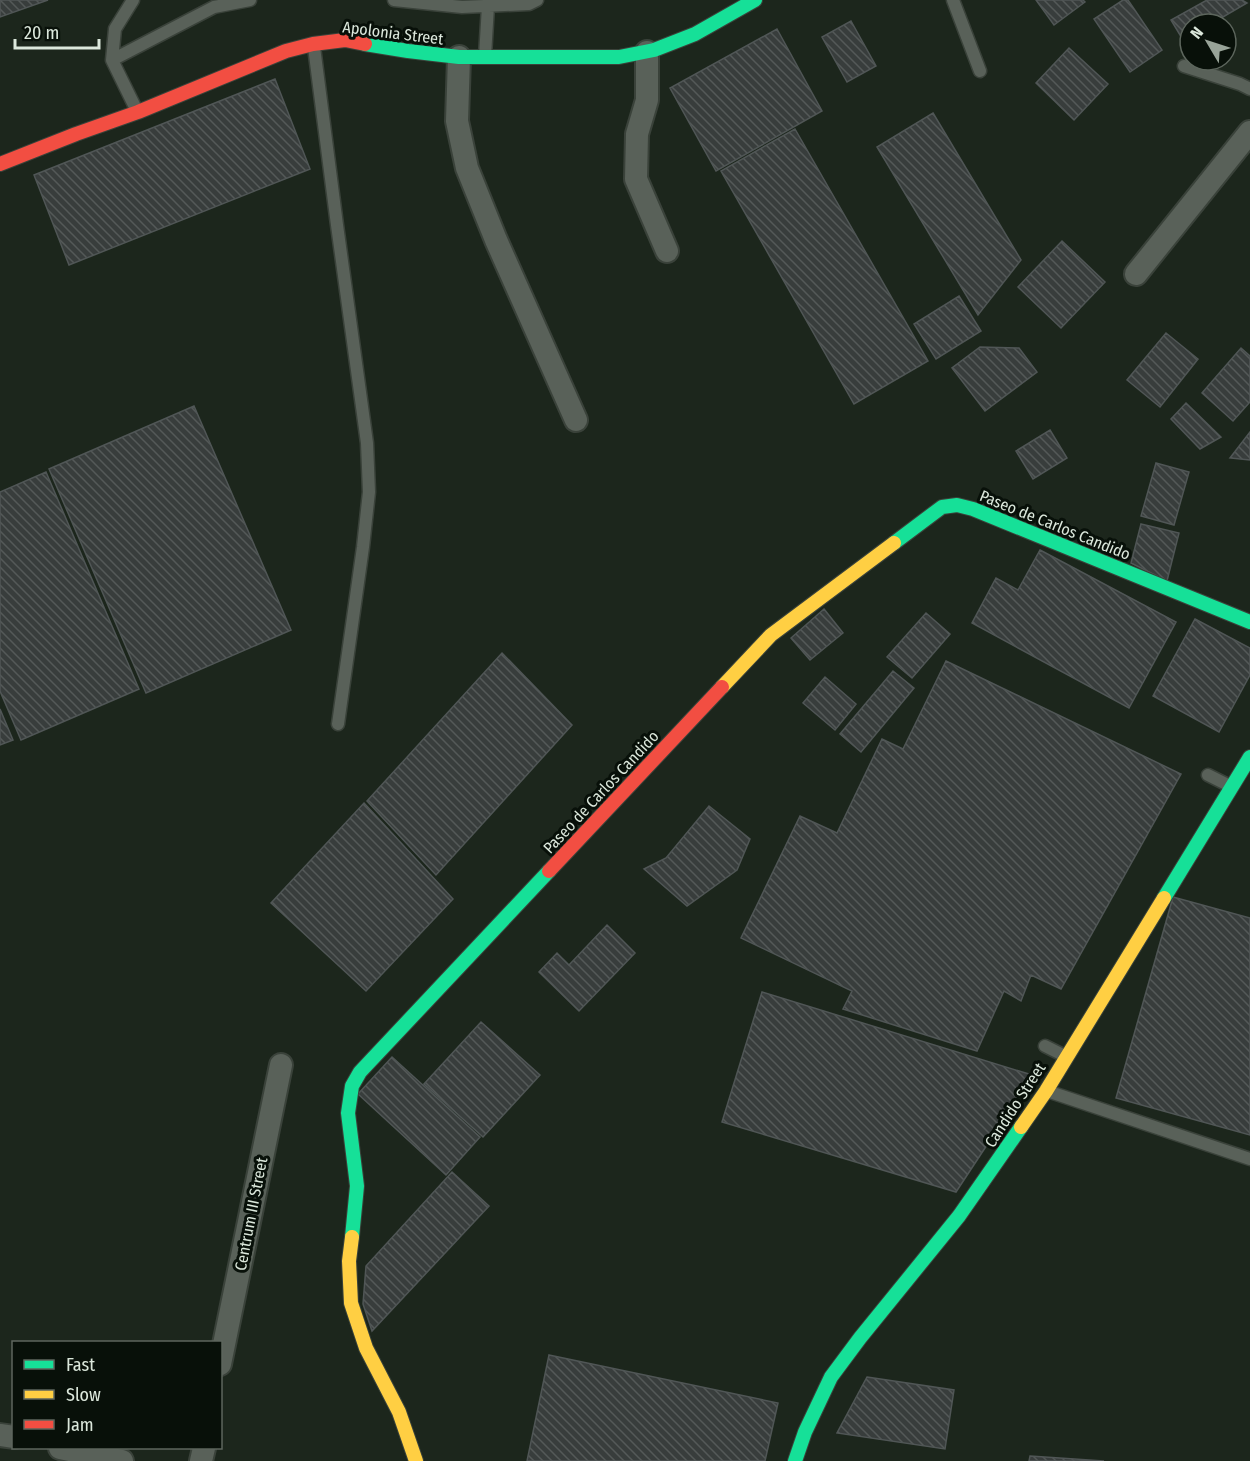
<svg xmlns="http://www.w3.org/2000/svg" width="1250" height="1461" font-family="'Fira Sans Condensed',sans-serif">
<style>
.building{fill:url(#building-back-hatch);stroke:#505656;stroke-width:1.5}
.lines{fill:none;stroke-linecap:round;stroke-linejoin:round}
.lane-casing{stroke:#3a423a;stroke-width:15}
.street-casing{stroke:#3a423a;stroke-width:26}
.fast-casing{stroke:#3a423a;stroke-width:16}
.slow-casing{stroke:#3a423a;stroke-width:16}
.jam-casing{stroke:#3a423a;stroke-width:16}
.lane{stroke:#596159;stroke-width:12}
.street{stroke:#596159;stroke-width:22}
.fast{stroke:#16e098;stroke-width:14}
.slow{stroke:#ffcf43;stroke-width:14}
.jam{stroke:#f24e42;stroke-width:14}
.labels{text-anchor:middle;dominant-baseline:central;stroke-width:6;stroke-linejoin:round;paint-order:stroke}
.street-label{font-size:16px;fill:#dce8dc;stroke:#081009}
</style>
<defs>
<pattern id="building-back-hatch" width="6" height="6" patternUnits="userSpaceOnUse" patternTransform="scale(1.5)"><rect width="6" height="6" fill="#383d3c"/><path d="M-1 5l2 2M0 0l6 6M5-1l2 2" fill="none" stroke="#545958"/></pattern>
</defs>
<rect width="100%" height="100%" fill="#1c261c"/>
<!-- building -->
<path class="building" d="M0 0H48L0 17Z
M1036 0H1083L1085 2 1054 25Z
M1123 0H1128L1162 50 1130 72 1094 19Z
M1207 0H1242L1247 3 1211 24H1190V36L1183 40 1171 20Z
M851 21 876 66 847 82 822 37Z
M777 29 822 111 716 171 670 88Z
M1069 48 1108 84 1074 120 1036 83Z
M275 79 310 169 69 265 34 175Z
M933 113 1021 260 978 315 877 147Z
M795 129 928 361 854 404 721 171Z
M1062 241 1105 282 1061 328 1018 287Z
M959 296 981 331 936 359 914 324Z
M1166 333 1198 359 1160 407 1127 380Z
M980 347 1019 348 1037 372 985 411 952 368Z
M1241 348 1250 356V402L1233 421 1202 393Z
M1186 403 1221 437 1200 449 1171 419Z
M194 406 291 630 146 693 49 469Z
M1050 430 1067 458 1033 479 1016 451Z
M1250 432V460L1230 458Z
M1156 463 1189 472 1174 525 1141 516Z
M46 472 139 689 21 740 0 691V492Z
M1141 524 1179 533 1167 581 1131 563Z
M1040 550 1176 622 1129 708 972 623 996 578 1018 590Z
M824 609 843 633 810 660 791 638Z
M926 613 950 634 912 678 887 657Z
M1195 619 1250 648V675L1219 732 1153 696Z
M502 653 572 725 436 875 367 801Z
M946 661 1181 774 1061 989 1031 975 1021 1001 1004 991 977 1051 843 1009 852 991 741 938 800 816 837 833 882 739 903 749Z
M893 671 914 688 861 752 840 734Z
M825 677 856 704 835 730 803 703Z
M0 709 13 740 0 745Z
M364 803 453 899 366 991 271 903Z
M709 806 750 839 737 870 687 906 644 869 666 858Z
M1173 897 1250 918V1135L1116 1098Z
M607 925 635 953 579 1011 539 972 557 953 569 965Z
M762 992 1032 1075 1019 1092 1010 1110 956 1192 722 1122Z
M481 1022 540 1075 483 1137 424 1084Z
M392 1057 480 1137 446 1175 358 1094Z
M452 1172 489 1206 372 1331 363 1304 366 1266Z
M549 1355 778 1403 765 1461H527Z
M867 1377 954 1390 945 1449 837 1433Z
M1030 1456 1104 1461H1029Z"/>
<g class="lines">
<defs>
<path id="lane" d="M133 0 115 29 112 60 137 111
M394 0 462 7 529 4 537 0
M953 0 980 71
M314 47 337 225 367 443 369 492 363 547 338 724
M485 56 488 6
M112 60 214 7 250 0
M1184 66 1240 84 1250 89
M1208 775 1230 786
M1045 1046 1065 1056
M1047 1091 1250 1159"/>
<path id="street" d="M647 52V100L637 134 636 179 667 251
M459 57 457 121 467 168 496 240 576 420
M1136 274 1250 132
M220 1364 281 1065
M0 1435 14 1437
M60 1448 122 1461
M201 1461 204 1448"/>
<path id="fast" d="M365 44 408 51 459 57H619L654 50 695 34 755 0
M894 543 942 507 957 505 973 509 1250 622
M1164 898 1250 757
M352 1237 357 1186 348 1113 352 1086 360 1072 549 871
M795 1461 805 1432 831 1377 860 1338 959 1216 1021 1127"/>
<path id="slow" d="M722 687 771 635 894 543
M1021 1127 1046 1091 1164 898
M352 1237 349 1261 351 1303 366 1348 399 1412 416 1461"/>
<path id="jam" d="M0 164 76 134 138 112 286 51 313 44 345 40 365 44
M549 871 722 687"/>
</defs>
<!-- lane casing -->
<use href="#lane" class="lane-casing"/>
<!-- street casing -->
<use href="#street" class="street-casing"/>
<!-- fast casing -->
<use href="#fast" class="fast-casing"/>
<!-- slow casing -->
<use href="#slow" class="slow-casing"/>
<!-- jam casing -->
<use href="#jam" class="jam-casing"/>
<!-- lane -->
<use href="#lane" class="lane"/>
<!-- street -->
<use href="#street" class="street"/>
<!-- fast -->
<use href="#fast" class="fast"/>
<!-- slow -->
<use href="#slow" class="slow"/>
<!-- jam -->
<use href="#jam" class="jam"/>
</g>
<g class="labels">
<!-- street labels -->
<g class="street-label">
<text transform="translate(393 33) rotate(7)">Apolonia Street</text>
<text transform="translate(1055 525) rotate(22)">Paseo de Carlos Candido</text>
<text transform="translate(601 792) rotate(-47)">Paseo de Carlos Candido</text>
<text transform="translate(1015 1105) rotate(-57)">Candido Street</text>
<text transform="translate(251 1214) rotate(-79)">Centrum III Street</text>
</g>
</g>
<!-- legend -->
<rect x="12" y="1341" width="210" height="108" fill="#081009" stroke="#5d665d" stroke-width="1.5"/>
<rect x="24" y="1360" width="30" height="9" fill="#16e098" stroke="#5d665d" stroke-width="1.5"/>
<text x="66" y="1371" font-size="18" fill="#dce8dc">Fast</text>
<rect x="24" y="1390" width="30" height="9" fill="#ffcf43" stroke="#5d665d" stroke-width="1.5"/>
<text x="66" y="1401" font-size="18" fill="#dce8dc">Slow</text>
<rect x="24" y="1420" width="30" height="9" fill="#f24e42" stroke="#5d665d" stroke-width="1.5"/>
<text x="66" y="1431" font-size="18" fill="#dce8dc">Jam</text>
<!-- north arrow -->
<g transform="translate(1208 42) rotate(309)"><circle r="28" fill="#081009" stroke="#5d665d" stroke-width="1.5"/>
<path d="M0-4.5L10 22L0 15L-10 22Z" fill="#99a499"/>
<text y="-9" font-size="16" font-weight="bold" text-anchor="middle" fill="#dce8dc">N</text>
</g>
<!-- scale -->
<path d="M15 39v9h84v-9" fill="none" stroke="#dce8dc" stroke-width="3"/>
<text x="24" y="39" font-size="18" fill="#dce8dc" stroke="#081009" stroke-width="4.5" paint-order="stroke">20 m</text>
</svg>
